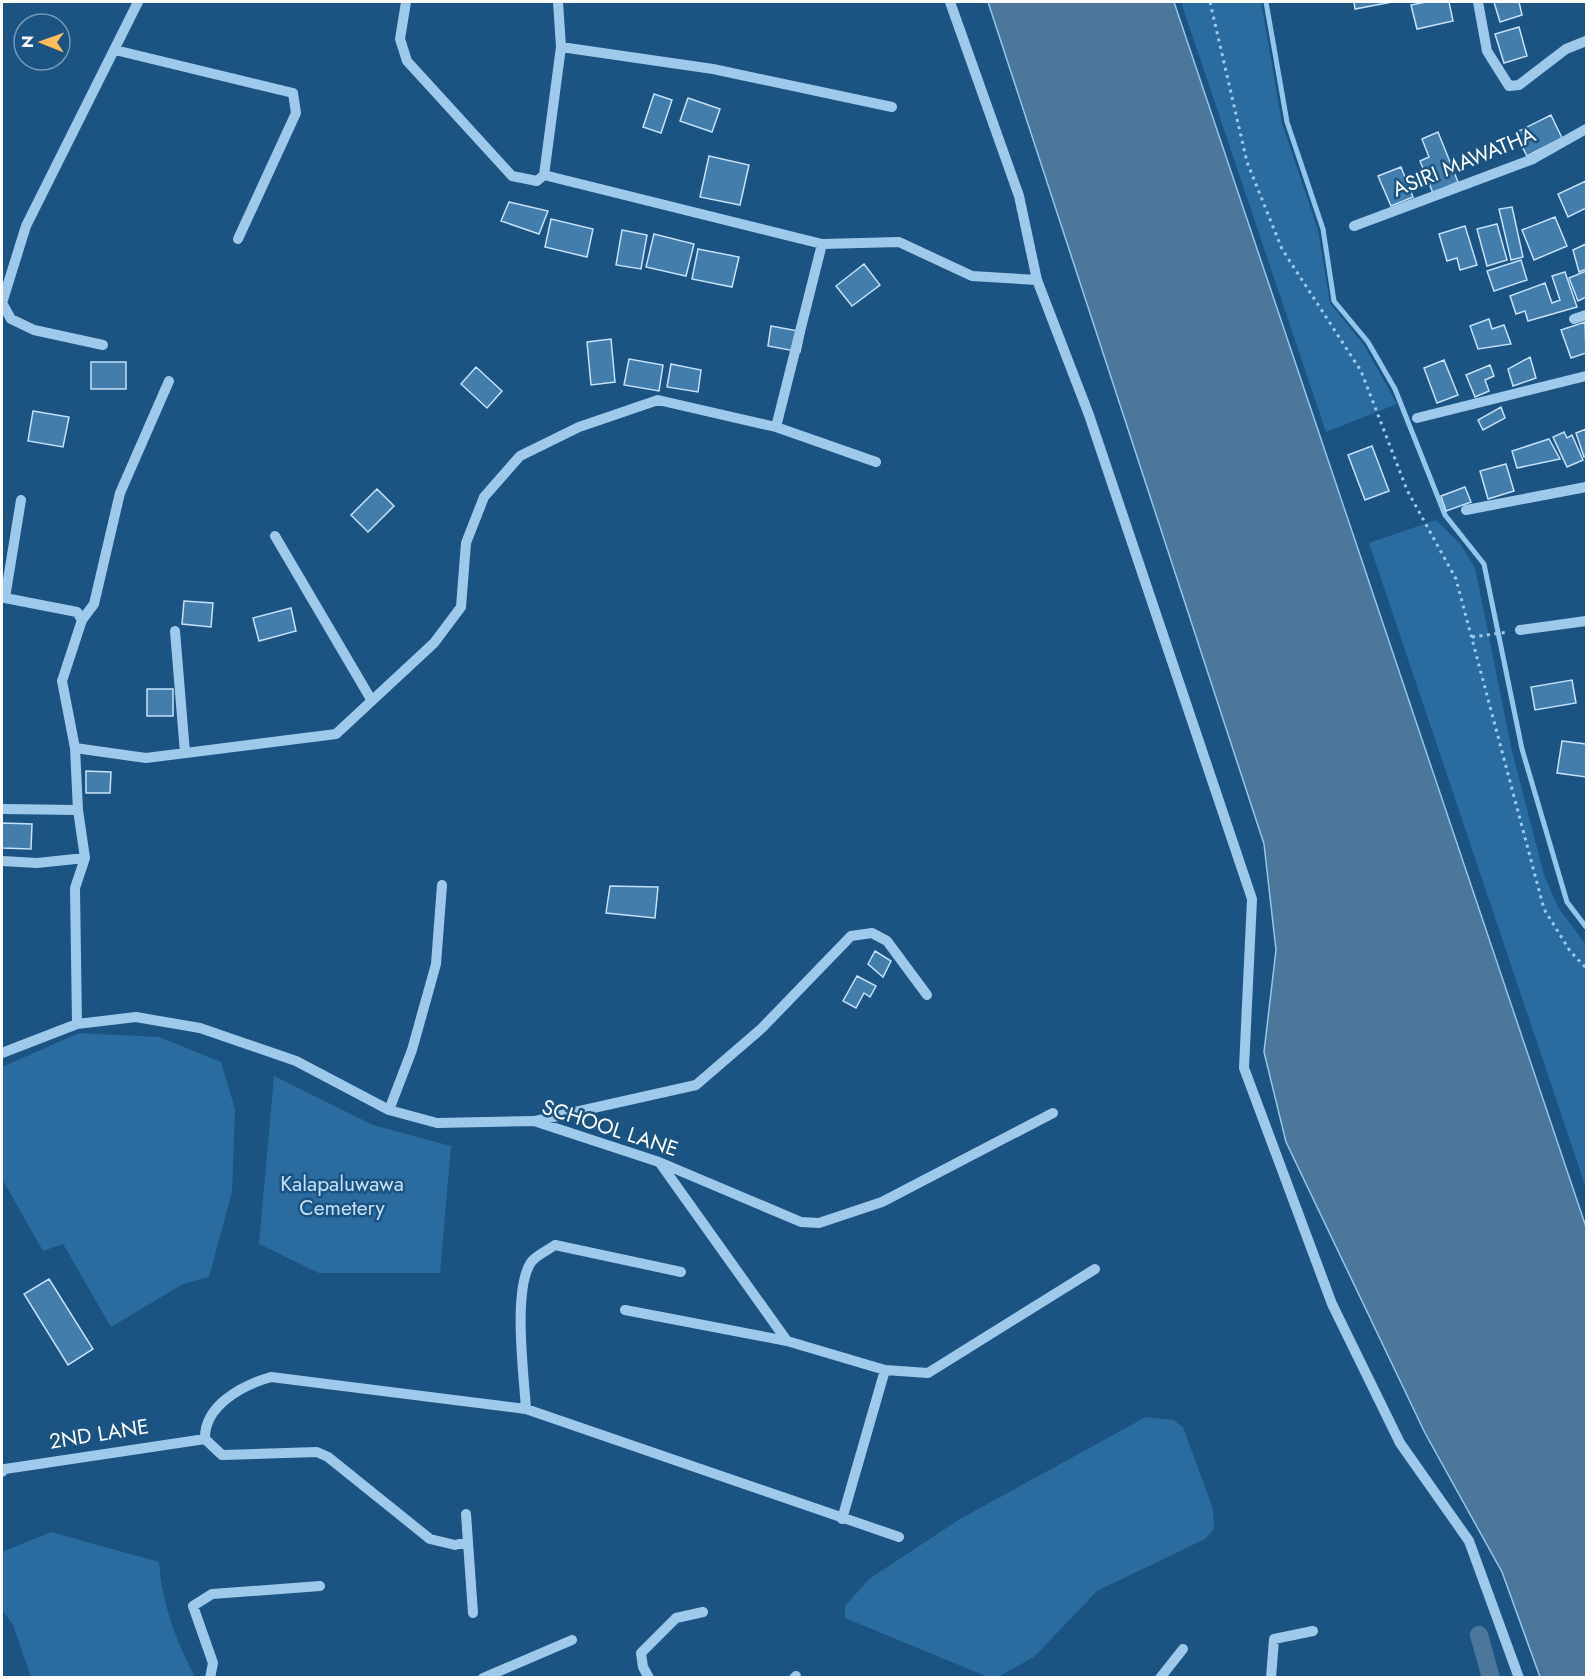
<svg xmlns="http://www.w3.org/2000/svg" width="1588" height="1679" font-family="Jost,sans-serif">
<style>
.green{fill:#2a6c9f}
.water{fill:#4d779a;stroke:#92c6ed;stroke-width:1.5}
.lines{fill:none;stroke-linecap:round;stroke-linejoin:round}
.stream{stroke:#92c6ed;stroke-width:5}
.canal{stroke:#4d779a;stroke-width:18}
.building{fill:#437dab;stroke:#c4e1f8;stroke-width:1.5}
.path{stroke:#9fc9eb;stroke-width:3;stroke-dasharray:3 4.5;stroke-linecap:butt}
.minor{stroke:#9fc9eb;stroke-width:10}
.labels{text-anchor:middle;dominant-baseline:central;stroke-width:5;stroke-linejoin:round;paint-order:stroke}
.street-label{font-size:21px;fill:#fff;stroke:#1b5382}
.park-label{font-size:21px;fill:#c4e1f8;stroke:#1b5382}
</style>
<rect width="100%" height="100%" fill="#1b5382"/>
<!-- green -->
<path class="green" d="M1181 2H1261L1282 123 1318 230 1330 303 1364 345 1397 404 1326 432Z
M1436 520 1461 545 1475 568 1512 751 1544 875 1558 907 1586 945V1188L1369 543Z
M79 1033 159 1037 221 1062 235 1109 232 1192 209 1277 183 1284 111 1327 63 1244 43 1251 2 1179V1067Z
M274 1076 373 1125 451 1146 440 1273H319L259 1244Z
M1146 1417 1173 1420 1183 1427 1213 1509 1214 1529 1205 1539 1097 1591 1034 1657 998 1677H988L845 1618V1606L869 1579 960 1519Z
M51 1532 159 1562C162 1604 176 1640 195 1677H31L13 1625 2 1610V1552Z"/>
<!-- water -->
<path class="water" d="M988 2H1174L1586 1227V1677H1540L1502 1572 1425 1433 1286 1142 1264 1052 1276 950 1264 844Z"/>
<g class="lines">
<!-- stream -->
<path class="stream" d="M1266 2 1287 122 1323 229 1334 301 1368 342 1395 389 1445 515 1484 564 1522 749 1567 902 1586 927"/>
<!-- canal -->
<path class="canal" d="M1479 1635 1491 1678"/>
</g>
<!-- building -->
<path class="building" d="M1354 2H1392L1355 9Z
M1426 2H1449L1453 21 1417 29 1411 5Z
M1494 2H1519L1522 15 1500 22Z
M1519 27 1527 56 1504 63 1495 34Z
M654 94 672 100 661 133 643 127Z
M688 98 720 109 712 132 680 121Z
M1551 115 1562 138 1527 156 1515 133Z
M1438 132 1458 182 1433 193 1420 161 1429 157 1422 139Z
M709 156 749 165 740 205 700 197Z
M1401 167 1413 197 1391 206 1378 176Z
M1586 181V208L1568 217 1558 194Z
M509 202 548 211 539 234 501 221Z
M1512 207 1523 257 1511 260 1499 209Z
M1555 217 1567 246 1534 260 1522 230Z
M551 219 593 229 587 257 545 247Z
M1497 224 1507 260 1487 266 1477 229Z
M1465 226 1477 265 1460 270 1457 258 1447 261 1439 234Z
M622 230 647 235 641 269 616 265Z
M654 234 694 244 686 276 646 267Z
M1586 244V269L1579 272 1573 250Z
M698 249 739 257 732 287 692 279Z
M1521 260 1527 280 1494 291 1487 271Z
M864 264 880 285 852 306 836 286Z
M1586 271V297L1578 301 1569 278Z
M1565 272 1577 307 1528 321 1525 311 1516 314 1510 296 1545 283 1552 303 1560 300 1552 276Z
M1489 319 1492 329 1504 325 1511 344 1478 349 1470 326Z
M1585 322 1586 353 1571 358 1561 330Z
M771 326 804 332 800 352 768 346Z
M611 339 615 382 591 385 587 342Z
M1530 357 1536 378 1513 386 1508 369Z
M629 359 663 365 659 391 624 385Z
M1444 360 1458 395 1437 403 1424 368Z
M91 362H126V389H91Z
M671 364 701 370 698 392 667 387Z
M1490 365 1494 376 1485 380 1489 391 1475 397 1466 375Z
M476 367 502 391 487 408 461 384Z
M1501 407 1505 418 1483 430 1478 420Z
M33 411 69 417 63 447 28 441Z
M1586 429V456L1584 457 1576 433Z
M1564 432 1567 438 1572 435 1583 460 1567 467 1553 437Z
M1549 439 1560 459 1517 468 1512 451Z
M1372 446 1389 491 1365 500 1348 455Z
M1506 464 1514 491 1488 499 1480 471Z
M1465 487 1471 502 1446 511 1441 496Z
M377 489 394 506 368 532 351 515Z
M184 601 213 603 211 627 182 624Z
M291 608 296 631 259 641 253 618Z
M1572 680 1576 703 1535 710 1531 687Z
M147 689H173V716H147Z
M1562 741 1586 744V777L1557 773Z
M86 771 111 772 110 793H86Z
M2 823 32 824 31 849 2 848Z
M610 886 658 887 655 918 606 913Z
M875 951 891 961 883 977 868 964Z
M857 976 876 986 870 997 864 993 856 1008 843 1001Z
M49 1279 93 1349 68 1365 24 1294Z"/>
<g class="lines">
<!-- path -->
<path class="path" d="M1210 2 1247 162 1282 249 1361 371 1407 490 1456 579 1544 909 1570 951 1586 968
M1472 637 1509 632"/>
<!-- minor -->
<path class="minor" d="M406 2 400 39 407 61 512 176 537 181 544 175 561 47 558 2
M950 2 1019 196 1037 280 1089 415 1252 899 1244 1068 1332 1304 1400 1443 1469 1541 1519 1678
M1478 2 1487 51 1509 86 1519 85 1566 49 1586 41
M561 47 713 69 892 107
M115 50 293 93 296 113 238 239
M544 175 822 244
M1354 226 1533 159 1586 129
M1574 319 1586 315
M103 345 34 330 11 319 2 303 26 226 138 2
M1417 418 1586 376
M776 427 876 462
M21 500 5 598 77 612 82 620 62 681 75 748
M1466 510 1586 487
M275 536 372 701
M82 620 94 604 120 493 169 381
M1520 630 1586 621
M175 631 185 753
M2 809 78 810
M2 861 37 863 85 858
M77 1024 75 888 85 858 78 810 75 748 146 758 336 734 434 643 461 607 466 543 484 497 520 456 579 427 658 400 776 427 822 244 899 242 972 276 1037 280
M2 1053 77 1024 136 1017 200 1028 296 1061 389 1110 437 1123 534 1121 659 1162 801 1222 819 1223 882 1202 1053 1113
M389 1110 412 1050 436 964 442 885
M535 1121 696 1085 762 1028 851 936 872 933 887 941 927 995
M660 1163 787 1341
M625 1310 787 1341 885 1370 928 1373 1095 1269
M526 1409C524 1375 512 1287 532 1261 537 1255 548 1250 555 1245L681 1272
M2 1472 5 1469 205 1439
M466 1514 473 1613
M842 1519 885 1370
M468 1542 455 1545 430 1539 328 1457 317 1452 222 1455 205 1439C204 1405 243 1385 271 1377L526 1409 899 1537
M210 1678 213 1663 193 1606 212 1594 320 1586
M483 1678 572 1640
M649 1678 643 1667 641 1653 676 1618 703 1612
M794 1678 796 1676
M1160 1678 1183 1649
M1271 1678 1274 1639 1313 1631"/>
</g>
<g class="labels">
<!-- street labels -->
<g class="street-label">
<text transform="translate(1464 162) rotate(-22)">ASIRI MAWATHA</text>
<text transform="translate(610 1128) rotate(18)">SCHOOL LANE</text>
<text transform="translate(99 1434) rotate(-9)">2ND LANE</text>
</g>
<!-- park labels -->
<g class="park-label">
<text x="342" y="1184">Kalapaluwawa<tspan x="342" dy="24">Cemetery</tspan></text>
</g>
</g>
<!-- border -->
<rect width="1588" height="1679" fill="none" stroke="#ffffff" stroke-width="6"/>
<!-- north arrow -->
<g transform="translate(42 42) rotate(271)"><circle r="28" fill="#1b5382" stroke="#7698b4" stroke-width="1.5"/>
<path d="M0-4.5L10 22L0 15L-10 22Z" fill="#fcbc5b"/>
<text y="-9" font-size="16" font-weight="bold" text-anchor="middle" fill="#ffffff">N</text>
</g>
</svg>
